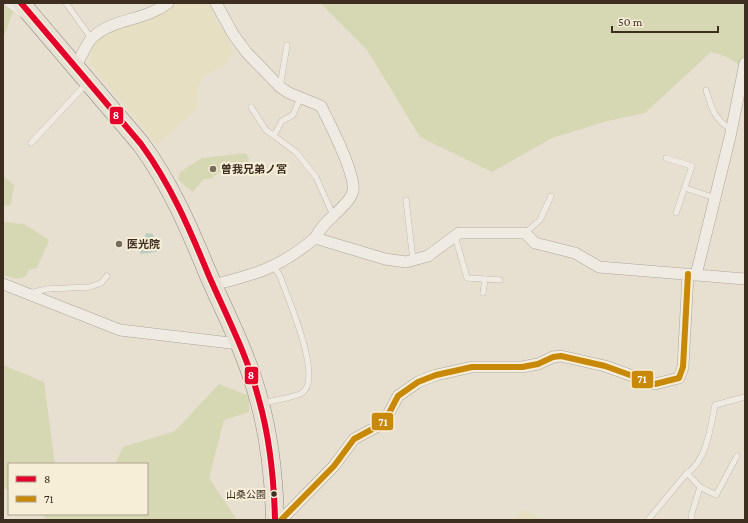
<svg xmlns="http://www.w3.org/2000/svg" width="748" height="523" font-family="'Crimson Pro','Noto Sans JP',serif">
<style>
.farmland{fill:#e6dfc2}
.green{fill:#d6d7b3}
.water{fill:#bcccc2}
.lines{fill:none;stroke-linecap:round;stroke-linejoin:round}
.service-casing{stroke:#ada599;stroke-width:6}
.minor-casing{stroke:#ada599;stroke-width:12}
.primary-casing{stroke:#928b80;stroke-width:19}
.service{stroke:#efebe3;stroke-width:5.5}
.minor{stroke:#efebe3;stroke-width:11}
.primary{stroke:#e6e1d4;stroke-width:18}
.bus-1-casing{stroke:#f7eed8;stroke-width:9}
.bus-2-casing{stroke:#f7eed8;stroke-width:9}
.bus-1{stroke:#e4002b;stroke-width:6}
.bus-2{stroke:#c88808;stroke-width:6}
.poi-dot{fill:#786c5e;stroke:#f7eed8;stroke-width:1.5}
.bus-dot{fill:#3d2e20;stroke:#f7eed8;stroke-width:1.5}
.labels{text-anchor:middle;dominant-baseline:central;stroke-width:4;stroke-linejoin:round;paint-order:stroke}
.bus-label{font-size:10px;fill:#3d2e20;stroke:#f7eed8;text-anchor:end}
.poi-label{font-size:11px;font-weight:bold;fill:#3d2e20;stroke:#f7eed8;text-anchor:start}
.line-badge{stroke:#f7eed8;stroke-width:1.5}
.badge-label{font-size:11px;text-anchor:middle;font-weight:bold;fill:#fff}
</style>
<rect width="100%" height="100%" fill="#e7e0d1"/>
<!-- farmland -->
<path class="farmland" d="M177 3H210L217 23 224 31 233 53 224 65 206 75 198 86 199 107 157 145 89 62 93 45 101 37 130 24 156 16Z
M524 510 544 520H512Z"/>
<!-- green -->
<path class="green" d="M3 3H8L15 7 3 39Z
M320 3H745V73C739 61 723 55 711 52L645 113 608 121 552 138 492 172 420 137 367 50Z
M246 153 249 159 248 167 238 174 221 171 211 179H204L193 192 187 188 178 179 180 172 202 158Z
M3 176 14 185 11 205 3 206Z
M3 222 24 224 49 240 37 268 29 270 25 277 17 279 3 275Z
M3 365 44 382 55 464H9V490L3 488Z
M219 384 249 396V412L224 420 209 478 237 520H48L40 514H147V464H115L123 447 175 431Z"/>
<!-- water -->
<path class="water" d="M146 233 153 234 157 252 140 254Z"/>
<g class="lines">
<defs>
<path id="service" d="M7 3 21 14
M66 3 91 38
M280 87 287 45
M706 90C712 109 714 119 732 130
M251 107 266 130 296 152 316 177 333 215
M274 135 282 121 293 115 300 98
M31 143 87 83
M666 158 692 166 676 213
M685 188 715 198
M406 200 413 260
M525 233 540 220 551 196
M455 236 467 278 500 280
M29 293 47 289 90 287 101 283 107 276
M483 293 485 279
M263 403C273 400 294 398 302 393 324 379 287 297 280 276L274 267
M687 473 700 487 716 495 737 456
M648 520 687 473C706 462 711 426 715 405L745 397
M691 520 692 513 700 487"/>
<path id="minor" d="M216 3 233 34 247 53 280 87 289 93 321 106C329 122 356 174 353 191 352 195 348 201 345 204 333 218 324 221 315 238
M75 67C79 61 88 41 92 38 114 17 143 22 168 3
M696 275 730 137 745 63
M3 284 120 330 239 344
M213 285C257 274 279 268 315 238L385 259 406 262 428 256 459 233H525L535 243 575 253 599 267 745 279
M281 520 334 466 354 439 380 425 387 417 398 396 418 382 436 375 472 367H522L538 364 553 357 561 356 605 366 655 384 679 378 683 367 688 274"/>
<path id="primary" d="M21 3 141 144C171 185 190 230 209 276 227 317 248 357 259 400 270 439 274 479 275 520"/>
</defs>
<!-- service casing -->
<use href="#service" class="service-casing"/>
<!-- minor casing -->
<use href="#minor" class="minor-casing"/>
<!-- primary casing -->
<use href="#primary" class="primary-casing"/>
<!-- service -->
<use href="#service" class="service"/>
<!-- minor -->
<use href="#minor" class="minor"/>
<!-- primary -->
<use href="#primary" class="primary"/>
<defs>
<path id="bus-1" d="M21 3 141 144C171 185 190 230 209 276 227 317 248 357 259 400 270 439 274 479 275 520"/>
<path id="bus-2" d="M281 520 334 466 354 439 380 425 387 417 398 396 418 382 436 375 472 367H522L538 364 553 357 561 356 605 366 655 384 679 378 683 367 688 274"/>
</defs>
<!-- bus-1 casing -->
<use href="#bus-1" class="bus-1-casing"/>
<!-- bus-2 casing -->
<use href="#bus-2" class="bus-2-casing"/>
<!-- bus-1 -->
<use href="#bus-1" class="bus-1"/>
<!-- bus-2 -->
<use href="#bus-2" class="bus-2"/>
</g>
<!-- markers -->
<g class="poi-dot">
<circle cx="213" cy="169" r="4"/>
<circle cx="119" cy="244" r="4"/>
</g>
<circle class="bus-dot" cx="274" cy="494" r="3.5"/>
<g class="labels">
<!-- bus labels -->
<g class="bus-label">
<text x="266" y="494">山桑公園</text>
</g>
<!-- poi labels -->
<g class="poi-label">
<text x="221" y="169">曽我兄弟ノ宮</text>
<text x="127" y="244">医光院</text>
</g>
</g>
<g class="line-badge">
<rect x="109" y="106" width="15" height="19" rx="4" fill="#e4002b"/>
<rect x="244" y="366" width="15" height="19" rx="4" fill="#e4002b"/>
<rect x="631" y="370" width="23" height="19" rx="4" fill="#c88808"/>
<rect x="371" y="412" width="23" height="19" rx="4" fill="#c88808"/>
</g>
<g class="badge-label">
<text x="116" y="119">8</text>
<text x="251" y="379">8</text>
<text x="642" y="383">71</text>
<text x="383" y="426">71</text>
</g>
<!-- border -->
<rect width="748" height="523" fill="none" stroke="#3d2e20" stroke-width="8"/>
<!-- legend -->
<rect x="8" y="463" width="140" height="52" fill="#f7eed8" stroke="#ada18e"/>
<rect x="16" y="476" width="20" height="6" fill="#e4002b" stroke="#ada18e"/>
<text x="44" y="483" font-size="12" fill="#3d2e20">8</text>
<rect x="16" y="496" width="20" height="6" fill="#c88808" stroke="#ada18e"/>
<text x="44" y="503" font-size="12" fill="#3d2e20">71</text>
<!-- scale -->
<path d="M612 26v6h106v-6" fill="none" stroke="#3d2e20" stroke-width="2"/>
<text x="618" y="26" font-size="12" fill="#3d2e20" stroke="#f7eed8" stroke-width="3" paint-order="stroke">50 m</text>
</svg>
